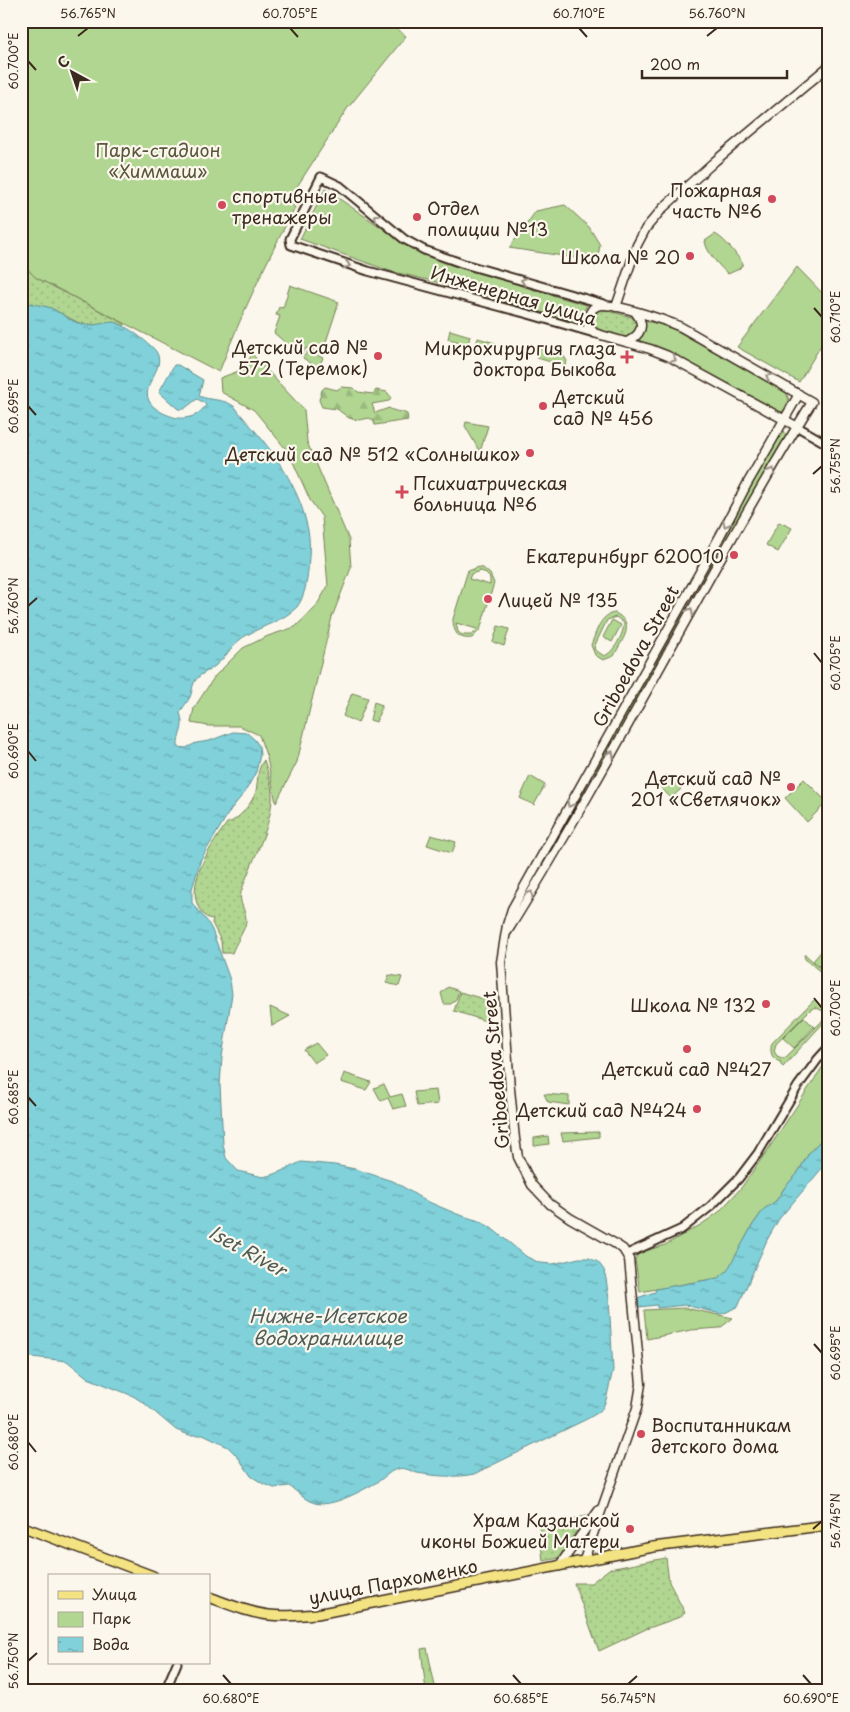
<svg xmlns="http://www.w3.org/2000/svg" width="850" height="1712" font-family="'Playpen Sans',sans-serif">
<style>
.grass{fill:url(#grass-dots);stroke:#768058}
.forest{fill:url(#forest-firs);stroke:#768058}
.green{fill:#b1d691;stroke:#768058;fill-rule:evenodd}
.water{fill:url(#water-ripples);stroke:#648e8f}
.lines{fill:none;stroke-linecap:round;stroke-linejoin:round}
.tertiary-casing{stroke:#3b2a1e;stroke-width:11}
.secondary-casing{stroke:#3b2a1e;stroke-width:11}
.primary-casing{stroke:#3b2a1e;stroke-width:12}
.tertiary{stroke:#fbf7ec;stroke-width:7}
.secondary{stroke:#fbf7ec;stroke-width:8}
.primary{stroke:#f4e382;stroke-width:9}
.oneway{stroke:#9b9085}
.ticks{fill:none;stroke:#3b2a1e;stroke-width:2}
.poi-dot{fill:#d1495b;stroke:#fbf7ec;stroke-width:2}
.labels{text-anchor:middle;dominant-baseline:central;stroke-width:4.5;stroke-linejoin:round;paint-order:stroke}
.park-label{font-size:18px;fill:#58553b;stroke:#fbf7ec}
.poi-label{font-size:18px;fill:#3b2a1e;stroke:#fbf7ec;text-anchor:end}
.street-label{font-size:18px;fill:#3b2a1e;stroke:#fbf7ec}
.water-label{font-size:19px;font-style:italic;fill:#505c56;stroke:#fbf7ec}
.neatline{fill:none;stroke:#3b2a1e;stroke-width:2}
.ticks-label{font-size:12px;text-anchor:middle;fill:#3b2a1e}
</style>
<defs>
<pattern id="grass-dots" width="8" height="8" patternUnits="userSpaceOnUse" patternTransform="scale(1.25)"><rect width="8" height="8" fill="#b1d691"/><path d="M2 2h.1M6 6h.1" fill="none" stroke="#99b87d" stroke-width="1.8" stroke-linecap="round"/></pattern>
<pattern id="forest-firs" width="22" height="20" patternUnits="userSpaceOnUse" patternTransform="scale(1.25)"><rect width="22" height="20" fill="#b1d691"/><path d="M5 1l3.5 6h-7zM16 11l3.5 6h-7z" fill="#99b87d"/></pattern>
<pattern id="water-ripples" width="26" height="14" patternUnits="userSpaceOnUse" patternTransform="scale(1.25)"><rect width="26" height="14" fill="#80d1da"/><path d="M2 4q2-2 4 0t4 0M15 11q2-2 4 0t4 0" fill="none" stroke="#6aaab0"/></pattern>
</defs>
<rect width="100%" height="100%" fill="#fbf7ec"/>
<filter id="ink" filterUnits="userSpaceOnUse"><feTurbulence type="fractalNoise" baseFrequency=".02" numOctaves="2"/><feDisplacementMap in="SourceGraphic" scale="10" xChannelSelector="R" yChannelSelector="G"/><feConvolveMatrix kernelMatrix="1 2 1 2 8 2 1 2 1" color-interpolation-filters="sRGB"/></filter>
<g filter="url(#ink)">
<!-- grass -->
<path class="grass" d="M21 262 35 277 125 324 124 326 117 323 95 325 81 324 50 308 21 302Z
M600 309 632 317 638 326 636 334 626 339 594 331 591 327V317Z
M264 760C268 773 273 788 272 801 269 833 251 862 241 892 238 903 247 911 246 922 245 930 235 944 232 953H222L221 941 212 923 213 919C207 919 202 914 199 908 185 883 212 844 227 823 238 821 253 802 256 791 258 781 257 768 264 760Z
M460 992 487 1000 489 1022 454 1011Z
M586 1516 559 1558 543 1561 539 1526Z
M666 1558 669 1582 685 1613 680 1617 646 1629 599 1651 574 1583H591L609 1569Z"/>
<!-- forest -->
<path class="forest" d="M325 387 337 390 341 387 354 388 358 392 373 394 376 390 387 392 391 397 389 401 372 404 375 413 389 408C394 412 401 411 407 414L408 420 375 425 373 420 369 418 360 420 349 418 337 409 322 407 319 400 322 390Z
M427 1648 436 1691H426L421 1649Z"/>
<!-- green -->
<path class="green" d="M21 21H386L406 36 347 109 289 199 295 208C266 261 241 316 219 372L35 277 21 262Z
M325 189 407 245 534 290 587 305 582 313V324L453 286 390 271 300 239Z
M565 205 589 227 600 245 597 261 509 248 536 211Z
M715 234C726 240 736 254 743 264L739 269 728 274C720 267 706 252 705 241Z
M797 267 829 300V332L799 382 737 347Z
M290 285 339 302 322 354 306 348 301 356 274 333 280 316 276 315 279 307 283 308Z
M643 321 661 324 677 331 786 392 790 403 785 411 776 413 654 347 637 341 641 335Z
M450 330 470 336 468 344 448 339Z
M478 338 495 343 492 352 475 347Z
M540 348 563 355 567 361 565 366 537 358Z
M308 351 323 358 318 368 303 358Z
M252 354 304 410 307 442 349 540 351 568 332 617 297 762 276 803 267 758 259 735 240 726H209L191 723 194 708 215 676 243 648 268 636 295 627 315 608 328 586 322 517 310 500 289 453 254 410 221 392 220 378 244 369Z
M466 422 488 426 480 452 465 426Z
M782 432 789 435 695 599 688 595Z
M779 522 792 528 778 552 766 545Z
M479 567 483 568 490 574 494 583 480 630 472 638C458 640 453 632 453 619L468 570H471ZM480 571 484 572 490 578V585L469 579 471 574ZM456 623 477 629V630L472 635H462L458 632Z
M682 606 689 609 598 774 592 770Z
M615 613C637 624 622 639 614 656L603 660 595 655 591 645C596 633 600 614 615 613ZM616 617 624 623C624 633 614 653 604 656L594 649 595 645 607 620Z
M612 620 621 625 612 642 603 637Z
M498 626 509 629 504 646 493 642Z
M352 693 368 698 358 723 343 716Z
M374 702 382 705 376 722 370 720Z
M666 775 681 789 671 798 656 783Z
M530 776 545 785 534 805 520 798Z
M804 779 827 802 807 822 785 798Z
M582 786 589 789 526 897 522 895Z
M431 835 456 842 452 853 427 845Z
M825 947 829 950V964L824 970 813 961Z
M804 955H806L824 972 829 967V979L805 959Z
M389 975 402 977 399 986 386 983Z
M448 987 459 991 456 999 451 1004H444L441 993Z
M814 1000C820 1006 828 1007 827 1019L783 1067 780 1064 781 1062C772 1060 769 1052 772 1043ZM815 1007 823 1011 824 1016 822 1021 786 1057 782 1058 777 1056 774 1051 776 1044 810 1010Z
M270 1007 290 1016 272 1026Z
M804 1017 814 1027 794 1048 783 1038Z
M316 1043 326 1055 314 1063 304 1050Z
M829 1057V1131L809 1153 797 1174 785 1187 776 1201 764 1209 752 1226 727 1272 718 1278 640 1292 635 1259 639 1253 665 1245 702 1224 719 1212 741 1188 767 1151Z
M344 1073 371 1082 366 1090 341 1082Z
M384 1084 390 1097 402 1094 406 1106 393 1109 388 1098 381 1101 374 1088Z
M436 1090 438 1104 417 1106 414 1092Z
M544 1094 569 1096V1105L548 1102Z
M599 1132V1137L563 1141 561 1133Z
M548 1136 549 1144 534 1146V1138Z
M685 1308 733 1318 720 1328 691 1330 647 1339 644 1310Z"/>
<!-- water -->
<path class="water" d="M21 302C31 304 42 305 51 308 62 313 70 321 81 324 92 327 101 323 112 322 122 322 145 340 153 348 175 369 123 392 163 413 170 416 177 419 184 418 195 417 200 413 206 405L203 402 197 399 184 409H178L159 392 174 365H178L203 380 199 396C210 401 224 398 235 407 237 409 239 413 242 416 270 447 298 483 307 526 311 540 309 556 308 571 307 582 304 598 297 607 283 621 264 625 247 635 233 642 227 657 215 666 208 672 198 674 194 683 192 687 192 693 190 697 187 703 182 708 180 713 186 729 177 734 178 747L186 748 196 743 209 741 233 732 247 733 255 740 259 746 260 755 256 772 245 792 231 809 201 859 192 889V903L207 921 212 930 230 980 232 994 222 1057 220 1085 223 1144 226 1158 238 1171 263 1177 275 1174 301 1162 335 1165 355 1169 395 1182 424 1200 457 1214 479 1221 490 1227 527 1257 540 1263 553 1264 579 1258H589L598 1262 604 1270 606 1279 609 1299 613 1370 606 1400 603 1407 599 1412 587 1419 474 1474C456 1478 435 1476 417 1473 411 1471 404 1467 398 1469 391 1470 385 1477 379 1481 363 1490 332 1508 315 1503 304 1500 298 1492 289 1486L274 1488 262 1483 251 1476 238 1457 228 1447 203 1435H189L176 1430 144 1403 133 1396 88 1378 67 1361 32 1357 21 1354Z
M829 1131V1160L779 1219 767 1240 738 1306 727 1312 721 1314 685 1305 657 1308V1305L639 1307 637 1298 655 1292 656 1289 718 1278 727 1271 752 1226 764 1209 776 1201 785 1187 797 1174 809 1153Z"/>
<g class="lines">
<defs>
<path id="tertiary" d="M594 333 528 314 368 271 291 245 290 239 321 177 340 186 404 239 424 250 464 264 604 304
M796 426 829 445
M627 1254 682 1229 711 1206 739 1178 758 1153 798 1086 818 1059 829 1047
M165 1691 177 1663"/>
<path id="secondary" d="M616 307 637 245 646 228 663 208 715 161 829 66
M627 342C641 335 646 325 635 312
M507 932C615 759 705 576 812 402L681 327C667 321 610 301 597 306 589 309 588 318 588 325L594 333 650 349 668 356 796 426
M584 1560 637 1408 641 1384 629 1259 623 1249 614 1243 570 1218 550 1204 532 1185 518 1157 515 1139 510 1089 501 962 507 925 512 909 720 536 747 484 799 394
M559 1566 599 1510"/>
<path id="primary" d="M21 1526 153 1576
M209 1597C228 1604 249 1613 269 1615 285 1617 301 1615 317 1614L653 1547 829 1525"/>
</defs>
<!-- tertiary casing -->
<use href="#tertiary" class="tertiary-casing"/>
<!-- secondary casing -->
<use href="#secondary" class="secondary-casing"/>
<!-- primary casing -->
<use href="#primary" class="primary-casing"/>
<!-- tertiary -->
<use href="#tertiary" class="tertiary"/>
<!-- secondary -->
<use href="#secondary" class="secondary"/>
<!-- primary -->
<use href="#primary" class="primary"/>
</g>
<!-- one-way arrows -->
<defs><path id="oneway-chevron" d="M-2-3.5L2.5 0L-2 3.5" fill="none" stroke-width="1.6" stroke-linecap="round" stroke-linejoin="round" transform="scale(1.25)"/></defs>
<g class="oneway">
<use href="#oneway-chevron" transform="translate(377 217) rotate(-140)"/>
<use href="#oneway-chevron" transform="translate(347 265) rotate(17)"/>
<use href="#oneway-chevron" transform="translate(524 281) rotate(-164)"/>
<use href="#oneway-chevron" transform="translate(673 359) rotate(27)"/>
<use href="#oneway-chevron" transform="translate(769 377) rotate(-151)"/>
<use href="#oneway-chevron" transform="translate(772 471) rotate(-60)"/>
<use href="#oneway-chevron" transform="translate(726 524) rotate(118)"/>
<use href="#oneway-chevron" transform="translate(690 611) rotate(-61)"/>
<use href="#oneway-chevron" transform="translate(611 754) rotate(-61)"/>
<use href="#oneway-chevron" transform="translate(570 804) rotate(118)"/>
<use href="#oneway-chevron" transform="translate(530 894) rotate(-59)"/>
</g>
</g>
<!-- ticks -->
<path class="ticks" d="M290 28 298 37M579 28 587 37M78 36 88 28M707 36 717 28M28 61 36 70M814 308 822 317M28 406 36 415M813 474 822 466M28 606 37 598M814 653 822 663M28 751 36 761M814 998 822 1008M28 1097 36 1106M814 1344 822 1353M28 1442 36 1452M813 1529 822 1521M28 1661 37 1653M223 1675 231 1684M513 1675 521 1684M803 1675 811 1684M628 1684 637 1676"/>
<!-- markers -->
<g class="poi-dot">
<circle cx="772" cy="199" r="5"/>
<circle cx="222" cy="205" r="5"/>
<circle cx="417" cy="217" r="5"/>
<circle cx="690" cy="256" r="5"/>
<circle cx="378" cy="356" r="5"/>
<path d="M624.5 349.5h5v5h5v5h-5v5h-5v-5h-5v-5h5z"/>
<circle cx="543" cy="406" r="5"/>
<circle cx="530" cy="453" r="5"/>
<path d="M399.5 484.5h5v5h5v5h-5v5h-5v-5h-5v-5h5z"/>
<circle cx="734" cy="555" r="5"/>
<circle cx="488" cy="599" r="5"/>
<circle cx="791" cy="787" r="5"/>
<circle cx="766" cy="1004" r="5"/>
<circle cx="687" cy="1049" r="5"/>
<circle cx="697" cy="1109" r="5"/>
<circle cx="641" cy="1434" r="5"/>
<circle cx="630" cy="1529" r="5"/>
</g>
<g class="labels">
<!-- park labels -->
<g class="park-label">
<text x="158" y="149">Парк-стадион<tspan x="158" dy="21">«Химмаш»</tspan></text>
</g>
<!-- poi labels -->
<g class="poi-label">
<text x="762" y="189">Пожарная<tspan x="762" dy="21">часть №6</tspan></text>
<text x="232" y="195" text-anchor="start">спортивные<tspan x="232" dy="21">тренажеры</tspan></text>
<text x="427" y="207" text-anchor="start">Отдел<tspan x="427" dy="21">полиции №13</tspan></text>
<text x="680" y="256">Школа № 20</text>
<text x="368" y="346">Детский сад №<tspan x="368" dy="21">572 (Теремок)</tspan></text>
<text x="616" y="347">Микрохирургия глаза<tspan x="616" dy="21">доктора Быкова</tspan></text>
<text x="553" y="396" text-anchor="start">Детский<tspan x="553" dy="21">сад № 456</tspan></text>
<text x="520" y="453">Детский сад № 512 «Солнышко»</text>
<text x="413" y="482" text-anchor="start">Психиатрическая<tspan x="413" dy="21">больница №6</tspan></text>
<text x="724" y="555">Екатеринбург 620010</text>
<text x="498" y="599" text-anchor="start">Лицей № 135</text>
<text x="781" y="777">Детский сад №<tspan x="781" dy="21">201 «Светлячок»</tspan></text>
<text x="756" y="1004">Школа № 132</text>
<text x="687" y="1068" text-anchor="middle">Детский сад №427</text>
<text x="687" y="1109">Детский сад №424</text>
<text x="651" y="1424" text-anchor="start">Воспитанникам<tspan x="651" dy="21">детского дома</tspan></text>
<text x="620" y="1519">Храм Казанской<tspan x="620" dy="21">иконы Божией Матери</tspan></text>
</g>
<!-- street labels -->
<g class="street-label">
<text transform="translate(514 295) rotate(16)">Инженерная улица</text>
<text transform="translate(635 656) rotate(-61)">Griboedova Street</text>
<text transform="translate(495 1070) rotate(-95)">Griboedova Street</text>
<text transform="translate(393 1581) rotate(-11)">улица Пархоменко</text>
</g>
<!-- water labels -->
<g class="water-label">
<text transform="translate(248 1250) rotate(29)">Iset River</text>
<text x="328" y="1315">Нижне-Исетское<tspan x="328" dy="22">водохранилище</tspan></text>
</g>
</g>
<!-- margin -->
<rect width="850" height="1712" fill="none" stroke="#fbf7ec" stroke-width="55"/>
<!-- legend -->
<rect x="48" y="1574" width="162" height="90" fill="#fbf7ec" stroke="#aea59a"/>
<rect x="58" y="1591" width="25" height="8" fill="#f4e382" stroke="#aea59a"/>
<text x="92" y="1600" font-size="15" fill="#3b2a1e">Улица</text>
<rect x="58" y="1612" width="25" height="15" fill="#b1d691" stroke="#aea59a"/>
<text x="92" y="1624" font-size="15" fill="#3b2a1e">Парк</text>
<rect x="58" y="1637" width="25" height="15" fill="url(#water-ripples)" stroke="#aea59a"/>
<text x="92" y="1650" font-size="15" fill="#3b2a1e">Вода</text>
<!-- north arrow -->
<g transform="translate(72 72) rotate(320)" stroke="#fbf7ec" stroke-width="4" paint-order="stroke">
<path d="M0-4L9 19L0 12L-9 19Z" fill="#3b2a1e"/>
<text y="-8" font-size="14" font-weight="bold" text-anchor="middle" fill="#3b2a1e">С</text>
</g>
<!-- scale -->
<path d="M642 70v8h145v-8" fill="none" stroke="#3b2a1e" stroke-width="2.5"/>
<text x="650" y="70" font-size="15" fill="#3b2a1e" stroke="#fbf7ec" stroke-width="4" paint-order="stroke">200 m</text>
<rect x="28" y="28" width="794" height="1656" class="neatline"/>
<g class="ticks-label">
<text x="88" y="18">56.765°N</text>
<text x="290" y="18">60.705°E</text>
<text x="579" y="18">60.710°E</text>
<text x="717" y="18">56.760°N</text>
<text transform="translate(14 61) rotate(-90)" y="4">60.700°E</text>
<text transform="translate(836 317) rotate(-90)" y="4">60.710°E</text>
<text transform="translate(14 406) rotate(-90)" y="4">60.695°E</text>
<text transform="translate(836 466) rotate(-90)" y="4">56.755°N</text>
<text transform="translate(14 606) rotate(-90)" y="4">56.760°N</text>
<text transform="translate(836 663) rotate(-90)" y="4">60.705°E</text>
<text transform="translate(14 751) rotate(-90)" y="4">60.690°E</text>
<text transform="translate(836 1008) rotate(-90)" y="4">60.700°E</text>
<text transform="translate(14 1097) rotate(-90)" y="4">60.685°E</text>
<text transform="translate(836 1353) rotate(-90)" y="4">60.695°E</text>
<text transform="translate(14 1442) rotate(-90)" y="4">60.680°E</text>
<text transform="translate(836 1521) rotate(-90)" y="4">56.745°N</text>
<text transform="translate(14 1661) rotate(-90)" y="4">56.750°N</text>
<text x="231" y="1703">60.680°E</text>
<text x="521" y="1703">60.685°E</text>
<text x="628" y="1703">56.745°N</text>
<text x="811" y="1703">60.690°E</text>
</g>
</svg>
